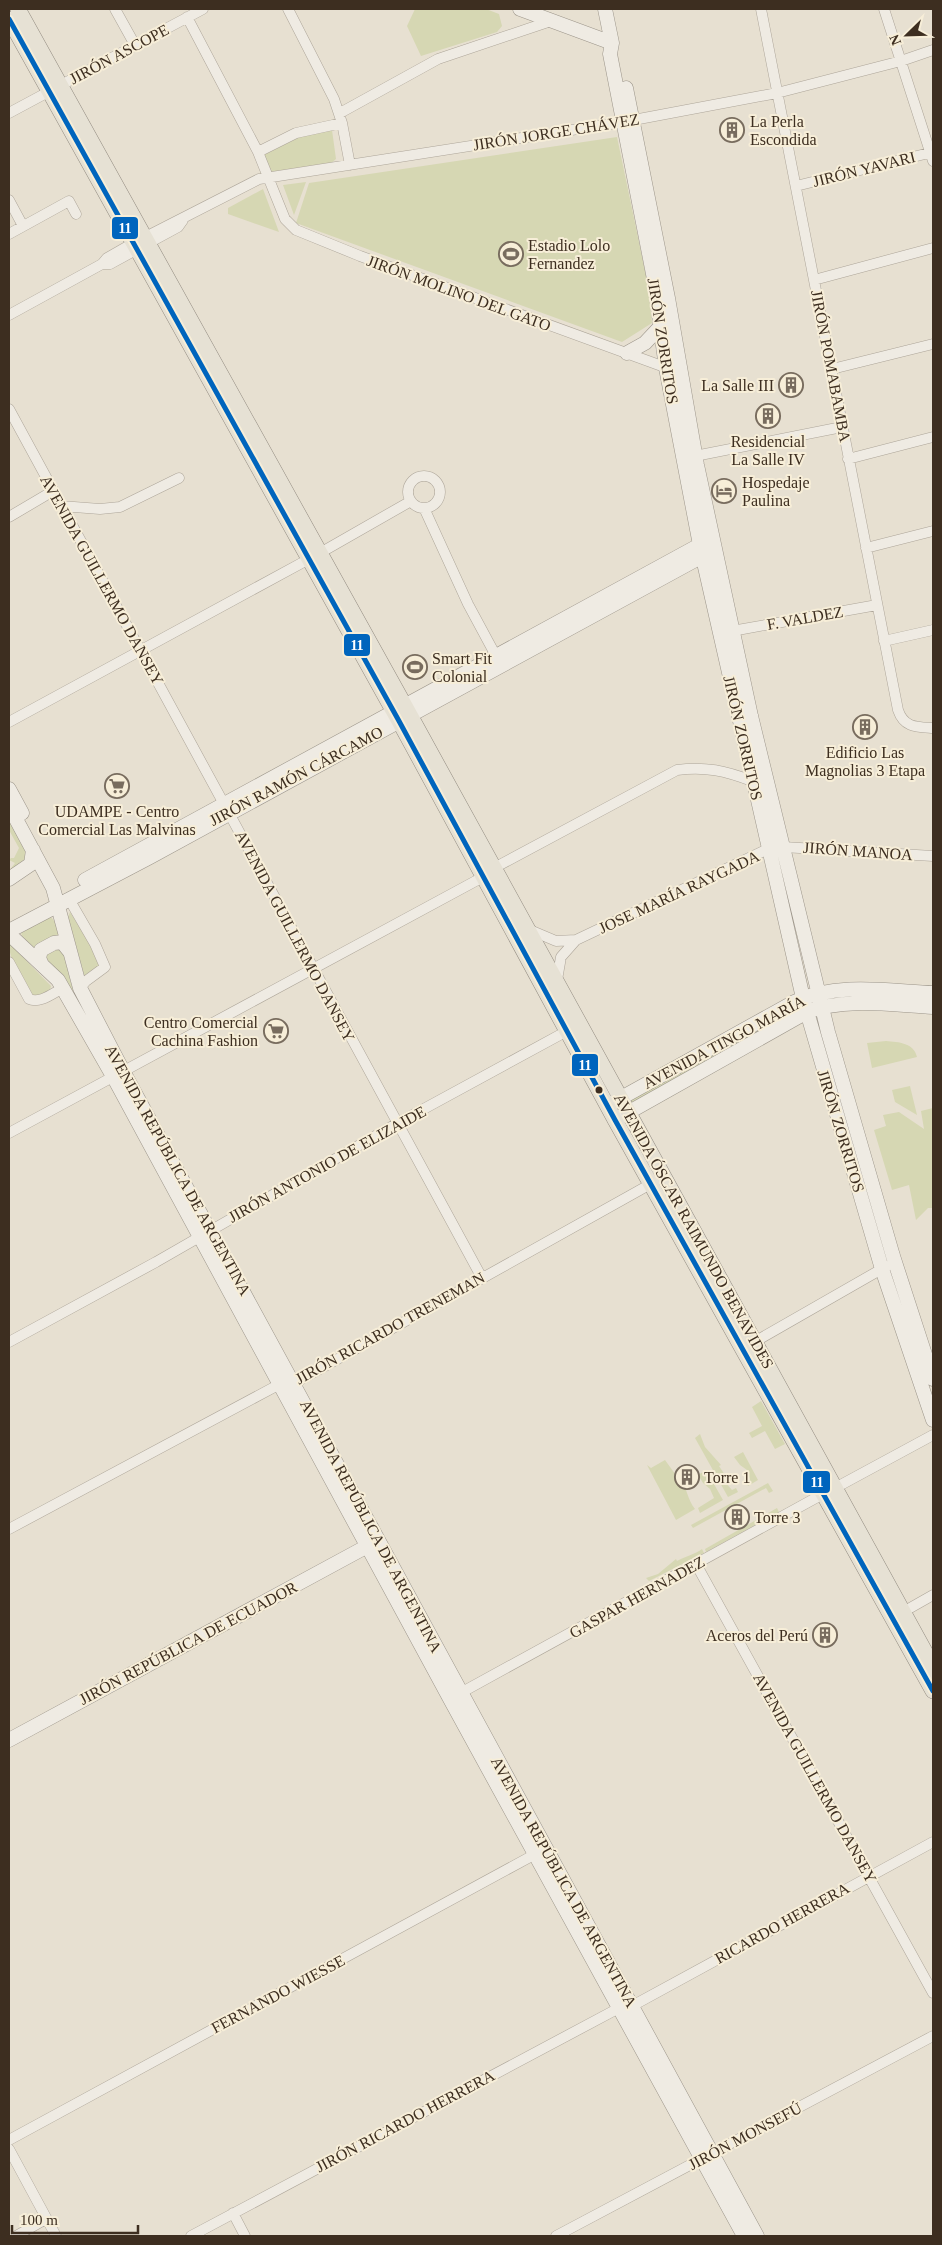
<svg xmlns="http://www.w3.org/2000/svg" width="942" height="2245" font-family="Georgia,serif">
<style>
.green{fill:#d6d7b3}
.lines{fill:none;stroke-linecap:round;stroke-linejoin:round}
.street-casing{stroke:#ada599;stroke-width:11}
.secondary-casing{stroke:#9c958a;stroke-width:15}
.primary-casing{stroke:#928b80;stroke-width:16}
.street{stroke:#efebe3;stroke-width:10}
.secondary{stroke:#efebe3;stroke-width:14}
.primary{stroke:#e6e1d4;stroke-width:15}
.bus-1-casing{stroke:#f7eed8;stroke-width:9}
.bus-1{stroke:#0065bd;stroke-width:5}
.bus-dot{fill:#3d2e20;stroke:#f7eed8;stroke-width:2}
.labels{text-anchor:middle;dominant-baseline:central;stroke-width:4;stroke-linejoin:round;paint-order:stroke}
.street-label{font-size:16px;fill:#3d2e20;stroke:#f7eed8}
.poi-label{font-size:16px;fill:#3d2e20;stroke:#f7eed8;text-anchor:start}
.line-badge{stroke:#f7eed8;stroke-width:2}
.badge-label{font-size:14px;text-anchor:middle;font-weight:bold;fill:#fff}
</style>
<rect width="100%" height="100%" fill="#e7e0d1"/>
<!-- green -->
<path class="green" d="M415 9H486L499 14 502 26 497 32 421 56 407 26Z
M332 130 336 159 330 164 274 173 268 171 262 152 292 137Z
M617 137 648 285 652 323 622 342 296 223 309 183Z
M306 182 294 215 283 185Z
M263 189 279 232 228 214V208Z
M9 818 26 850V861L9 871 15 863 9 860 11 858H14L19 848 9 830Z
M70 912 103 965 85 978 68 917Z
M50 916 56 923 73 991 22 936 21 932Z
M9 943 51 986 50 990 36 997C22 991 9 959 9 943Z
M791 1010 794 1015 631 1105 629 1101Z
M886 1041C899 1042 914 1043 917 1057L872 1068 867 1043Z
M910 1086 917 1115 895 1102 892 1090Z
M933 1108V1208H928L916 1220 909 1185 892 1190 874 1130 886 1126 883 1115 899 1112 924 1129 921 1111Z
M761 1401 785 1444 775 1449 765 1431 752 1438 749 1433 762 1426 752 1407Z
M700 1434 705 1447 721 1465 719 1466 725 1475V1482L732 1490 736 1488 738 1492 728 1497 695 1438Z
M743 1452 758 1480 748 1486 746 1482 750 1480 747 1470 740 1465 734 1457Z
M665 1460 678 1478 680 1476C687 1488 687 1499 695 1509L676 1520 647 1465 651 1468Z
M706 1470 723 1500 700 1513 698 1508 714 1498 710 1489 703 1483 698 1475Z
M768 1483 773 1491 769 1493 766 1488 693 1528 691 1525Z
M777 1508 779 1512 706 1552 705 1549Z
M702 1549 704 1553 649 1581 646 1578 658 1574 676 1559 677 1561C688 1555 694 1555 702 1549Z"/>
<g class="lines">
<defs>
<path id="street" d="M115 9 135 45
M288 9 334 99 342 123 350 165
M761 9 898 710C904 728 917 727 933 728
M884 9 933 161
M187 17 258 152 285 219 296 230 360 256 670 369
M9 113 203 9
M340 113 438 59 551 21
M258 152 296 133 342 123
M796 186 933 152
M9 200 23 226
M9 234 69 201 76 214
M102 264H110L178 227 183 220
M814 280 933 248
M9 315 102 264 107 258 128 246 259 179 623 122 777 93 901 61 933 50
M832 369 933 344
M9 409 482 1278
M695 456 842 427
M848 459 933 437
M408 492a16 16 0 1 1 32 0a16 16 0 1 1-32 0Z
M61 506 100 509 120 507 179 478
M424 508 468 604 496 656
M9 517 53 491
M866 548 933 531
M320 553 411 501
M732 631 877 605
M884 641 933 630
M9 722 309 559
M494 868 677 770C705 766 726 771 752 781
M69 899 95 944 105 967 86 981 80 988
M530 930 556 941 576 940
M9 962 29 999C40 1004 53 993 63 988
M557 980 561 957 576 940 768 849 783 847 933 856
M9 1133 483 877
M756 1341 887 1266
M9 1342 156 1262 396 1124 567 1031
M835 1488 933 1435
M9 1529 280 1384H293L656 1181
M696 1564 933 1993
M903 1612 933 1595
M455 1696 823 1494
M632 2006 933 1842
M9 2140 541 1851
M9 2149 56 2236
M233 2213 245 2236
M16 2236 46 2219
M191 2236 619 2008
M556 2236 933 2036"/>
<path id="secondary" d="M520 9 612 43
M605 9 612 43 610 54 655 284 666 368 700 545 803 998 882 1269 933 1420
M626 88 668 298 697 465 751 716 828 1032 893 1256 933 1379
M627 353 645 343 661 326
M9 789 22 813
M9 806 53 888 80 988 124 1073 757 2236
M9 879 31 864 33 850
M85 880 707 541
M9 931 150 857 710 552
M9 934 58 980 114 1078 450 1699 744 2236
M42 965 39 958 41 950 54 943 62 942 70 952
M612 1103 794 1002C837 982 888 991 933 993
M615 1120 807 1012C846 997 892 1005 933 1007
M9 1740 375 1542"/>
<path id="primary" d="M18 9 405 706 933 1666
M9 19 399 721 615 1120 933 1691"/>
</defs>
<!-- street casing -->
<use href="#street" class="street-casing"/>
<!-- secondary casing -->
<use href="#secondary" class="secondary-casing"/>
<!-- primary casing -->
<use href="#primary" class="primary-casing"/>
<!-- street -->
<use href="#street" class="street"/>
<!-- secondary -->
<use href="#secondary" class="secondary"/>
<!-- primary -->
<use href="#primary" class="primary"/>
<defs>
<path id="bus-1" d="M9 19 399 721 615 1120 933 1691"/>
</defs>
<!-- bus-1 casing -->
<use href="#bus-1" class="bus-1-casing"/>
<!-- bus-1 -->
<use href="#bus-1" class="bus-1"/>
</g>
<!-- icons -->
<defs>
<symbol id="building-ring" viewBox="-11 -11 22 22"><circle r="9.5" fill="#f7eed8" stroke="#786c5e" stroke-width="1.5"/><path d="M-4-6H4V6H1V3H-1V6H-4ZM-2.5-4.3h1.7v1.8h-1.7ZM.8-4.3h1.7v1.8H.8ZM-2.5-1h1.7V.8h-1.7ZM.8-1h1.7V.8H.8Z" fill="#786c5e"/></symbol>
<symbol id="stadium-ring" viewBox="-11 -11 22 22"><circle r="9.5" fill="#f7eed8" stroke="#786c5e" stroke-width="1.5"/><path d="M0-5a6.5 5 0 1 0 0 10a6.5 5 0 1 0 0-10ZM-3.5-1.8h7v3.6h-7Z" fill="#786c5e"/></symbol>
<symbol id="hotel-ring" viewBox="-11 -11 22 22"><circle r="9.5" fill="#f7eed8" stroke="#786c5e" stroke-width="1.5"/><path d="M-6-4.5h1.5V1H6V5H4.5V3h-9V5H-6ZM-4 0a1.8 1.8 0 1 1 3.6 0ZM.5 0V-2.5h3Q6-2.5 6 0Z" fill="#786c5e"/></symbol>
<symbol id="supermarket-ring" viewBox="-11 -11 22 22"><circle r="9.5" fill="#f7eed8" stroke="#786c5e" stroke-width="1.5"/><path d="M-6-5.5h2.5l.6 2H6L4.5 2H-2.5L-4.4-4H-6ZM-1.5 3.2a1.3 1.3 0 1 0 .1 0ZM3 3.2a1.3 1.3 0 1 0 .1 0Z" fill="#786c5e"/></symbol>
</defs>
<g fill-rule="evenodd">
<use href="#building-ring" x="718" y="116" width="28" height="28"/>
<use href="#stadium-ring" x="497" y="240" width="28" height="28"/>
<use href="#building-ring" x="777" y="371" width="28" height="28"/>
<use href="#building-ring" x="754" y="402" width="28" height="28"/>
<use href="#hotel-ring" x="710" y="477" width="28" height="28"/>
<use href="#stadium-ring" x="401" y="653" width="28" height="28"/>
<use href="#building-ring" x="851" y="713" width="28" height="28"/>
<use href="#supermarket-ring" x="103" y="772" width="28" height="28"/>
<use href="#supermarket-ring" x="262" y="1017" width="28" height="28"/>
<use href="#building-ring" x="673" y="1463" width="28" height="28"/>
<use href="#building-ring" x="723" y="1503" width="28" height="28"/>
<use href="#building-ring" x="811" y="1621" width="28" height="28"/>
</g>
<!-- markers -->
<circle class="bus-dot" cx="599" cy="1090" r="4.5"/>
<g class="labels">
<!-- street labels -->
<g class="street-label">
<text transform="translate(119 54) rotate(-28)">JIRÓN ASCOPE</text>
<text transform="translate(556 132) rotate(-9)">JIRÓN JORGE CHÁVEZ</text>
<text transform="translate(864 169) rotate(-14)">JIRÓN YAVARI</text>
<text transform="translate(459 293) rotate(20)">JIRÓN MOLINO DEL GATO</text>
<text transform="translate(663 341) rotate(81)">JIRÓN ZORRITOS</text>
<text transform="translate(831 366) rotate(79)">JIRÓN POMABAMBA</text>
<text transform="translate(102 580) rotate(61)">AVENIDA GUILLERMO DANSEY</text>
<text transform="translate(805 618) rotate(-10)">F. VALDEZ</text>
<text transform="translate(743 738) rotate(77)">JIRÓN ZORRITOS</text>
<text transform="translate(296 776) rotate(-28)">JIRÓN RAMÓN CÁRCAMO</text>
<text transform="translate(858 851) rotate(4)">JIRÓN MANOA</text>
<text transform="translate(679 892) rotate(-25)">JOSE MARÍA RAYGADA</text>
<text transform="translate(295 936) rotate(62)">AVENIDA GUILLERMO DANSEY</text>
<text transform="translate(724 1042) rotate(-28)">AVENIDA TINGO MARÍA</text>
<text transform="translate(841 1131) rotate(73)">JIRÓN ZORRITOS</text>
<text transform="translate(327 1164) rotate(-29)">JIRÓN ANTONIO DE ELIZAIDE</text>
<text transform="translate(178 1170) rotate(61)">AVENIDA REPÚBLICA DE ARGENTINA</text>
<text transform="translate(694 1231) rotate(61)">AVENIDA ÓSCAR RAIMUNDO BENAVIDES</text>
<text transform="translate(390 1328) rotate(-29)">JIRÓN RICARDO TRENEMAN</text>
<text transform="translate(371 1526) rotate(62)">AVENIDA REPÚBLICA DE ARGENTINA</text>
<text transform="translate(637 1597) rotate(-29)">GASPAR HERNADEZ</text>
<text transform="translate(188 1643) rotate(-28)">JIRÓN REPÚBLICA DE ECUADOR</text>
<text transform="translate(815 1778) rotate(61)">AVENIDA GUILLERMO DANSEY</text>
<text transform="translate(564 1882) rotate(61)">AVENIDA REPÚBLICA DE ARGENTINA</text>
<text transform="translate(782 1923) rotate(-29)">RICARDO HERRERA</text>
<text transform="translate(278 1994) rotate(-28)">FERNANDO WIESSE</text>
<text transform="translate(405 2121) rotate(-28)">JIRÓN RICARDO HERRERA</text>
<text transform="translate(745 2136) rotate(-28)">JIRÓN MONSEFÚ</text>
</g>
<!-- poi labels -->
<g class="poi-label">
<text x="750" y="121">La Perla<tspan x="750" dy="18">Escondida</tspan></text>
<text x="528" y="245">Estadio Lolo<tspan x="528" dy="18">Fernandez</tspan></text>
<text x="774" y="385" text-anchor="end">La Salle III</text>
<text x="768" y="441" text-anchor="middle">Residencial<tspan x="768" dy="18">La Salle IV</tspan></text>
<text x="742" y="482">Hospedaje<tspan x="742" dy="18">Paulina</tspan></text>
<text x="432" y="658">Smart Fit<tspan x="432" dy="18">Colonial</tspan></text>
<text x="865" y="752" text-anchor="middle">Edificio Las<tspan x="865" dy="18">Magnolias 3 Etapa</tspan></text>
<text x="117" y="811" text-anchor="middle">UDAMPE - Centro<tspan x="117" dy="18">Comercial Las Malvinas</tspan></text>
<text x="258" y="1022" text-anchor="end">Centro Comercial<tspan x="258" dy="18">Cachina Fashion</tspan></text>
<text x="704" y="1477">Torre 1</text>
<text x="754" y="1517">Torre 3</text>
<text x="808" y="1635" text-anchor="end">Aceros del Perú</text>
</g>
</g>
<g class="line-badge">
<rect x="111" y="216" width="28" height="24" rx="5" fill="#0065bd"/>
<rect x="343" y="633" width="28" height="24" rx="5" fill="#0065bd"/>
<rect x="571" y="1053" width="28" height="24" rx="5" fill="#0065bd"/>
<rect x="802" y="1470" width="29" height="24" rx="5" fill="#0065bd"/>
</g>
<g class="badge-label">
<text x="125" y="233">11</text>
<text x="357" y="650">11</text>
<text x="585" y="1070">11</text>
<text x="817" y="1487">11</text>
</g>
<!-- border -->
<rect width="942" height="2245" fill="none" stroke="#3d2e20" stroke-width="20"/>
<!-- north arrow -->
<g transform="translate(907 35) rotate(247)" stroke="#f7eed8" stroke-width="4" paint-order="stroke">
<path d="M0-4L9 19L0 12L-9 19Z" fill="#3d2e20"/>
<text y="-8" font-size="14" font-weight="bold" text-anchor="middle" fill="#3d2e20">N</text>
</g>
<!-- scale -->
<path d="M12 2225v8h126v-8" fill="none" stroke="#3d2e20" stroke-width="2.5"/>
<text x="20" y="2225" font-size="15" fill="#3d2e20" stroke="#f7eed8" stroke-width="4" paint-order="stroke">100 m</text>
</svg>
